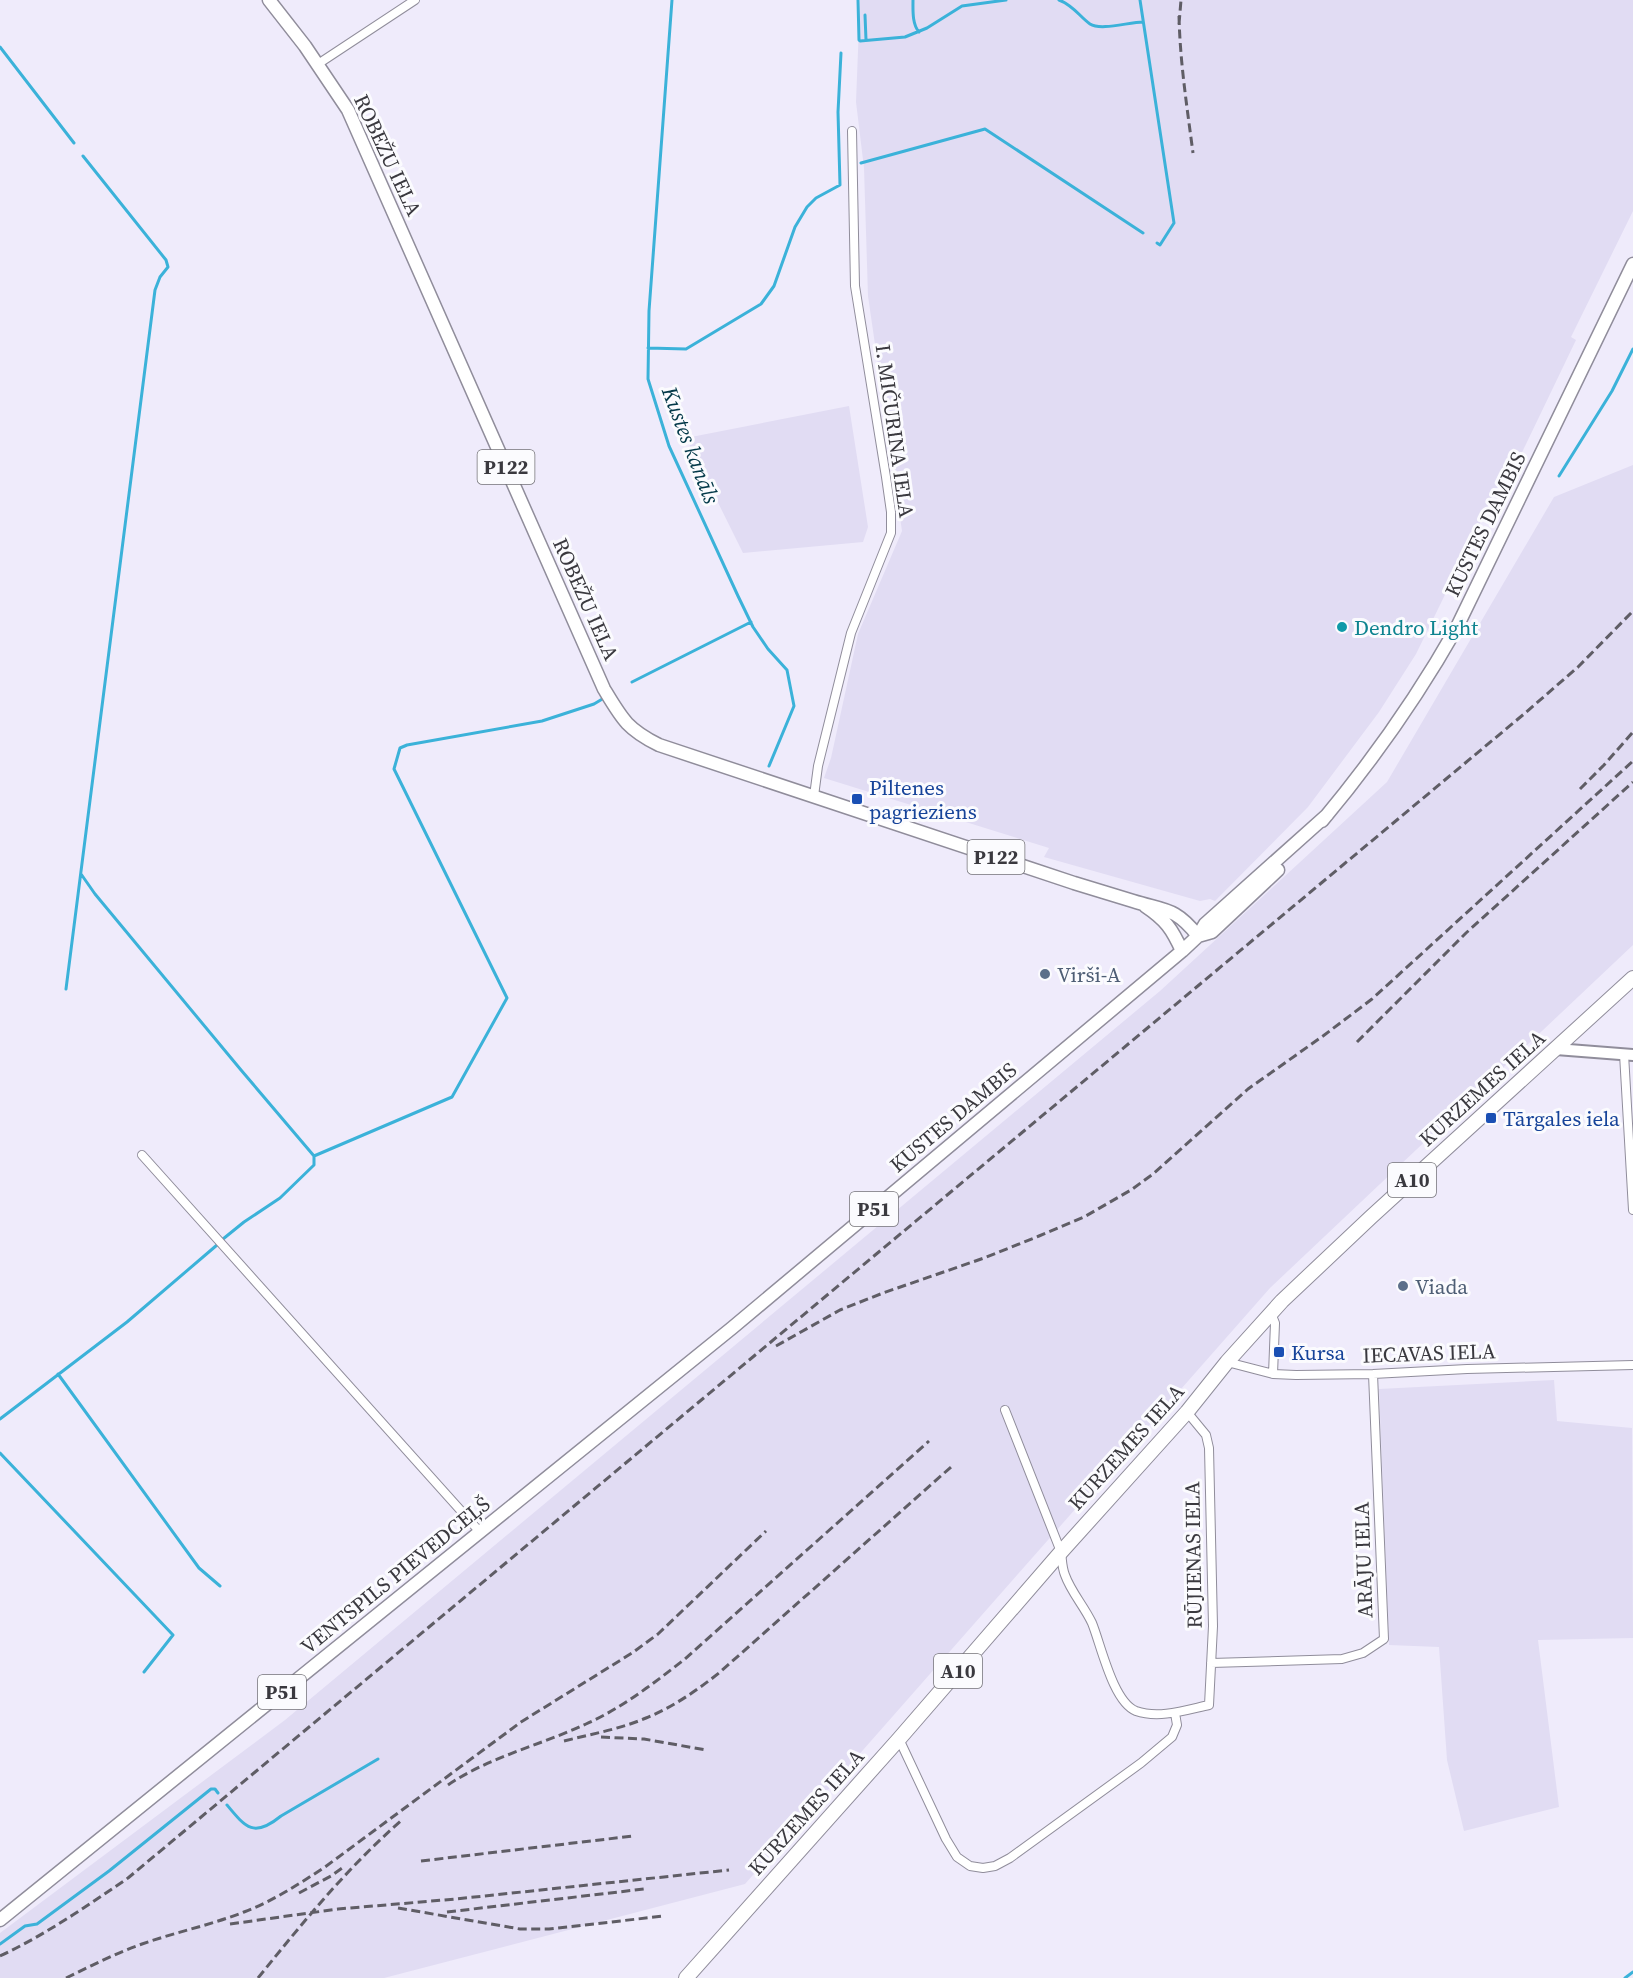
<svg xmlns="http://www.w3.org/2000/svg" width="1633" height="1978" font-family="'Source Serif 4',serif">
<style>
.built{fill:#e1dcf3}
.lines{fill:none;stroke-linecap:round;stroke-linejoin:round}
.stream{stroke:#3bb2d9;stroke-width:3}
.street-casing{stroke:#908d9b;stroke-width:10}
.secondary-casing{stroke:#908d9b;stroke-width:14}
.primary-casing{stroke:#908d9b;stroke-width:15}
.highway-casing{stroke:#908d9b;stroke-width:16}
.street{stroke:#fff;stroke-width:8}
.secondary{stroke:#fff;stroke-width:10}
.primary{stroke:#fff;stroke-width:12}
.highway{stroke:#fff;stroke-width:14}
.rail{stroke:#5f5d65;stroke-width:3;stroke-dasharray:9 4.5;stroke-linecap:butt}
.culture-dot{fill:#0f9aa8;stroke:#fbfbfe;stroke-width:2}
.transit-dot{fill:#1a4fb4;stroke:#fbfbfe;stroke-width:2}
.service-dot{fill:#5c6f8a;stroke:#fbfbfe;stroke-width:2}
.labels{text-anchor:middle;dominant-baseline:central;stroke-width:6;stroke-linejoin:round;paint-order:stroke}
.shield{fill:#fbfbfe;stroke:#747378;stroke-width:1.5}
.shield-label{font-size:20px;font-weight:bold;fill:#3a393f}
.street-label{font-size:21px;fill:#3a393f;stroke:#fbfbfe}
.culture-label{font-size:21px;fill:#0d838f;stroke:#fbfbfe;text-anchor:start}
.transit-label{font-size:21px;fill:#164399;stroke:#fbfbfe;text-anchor:start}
.service-label{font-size:21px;fill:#4e5e75;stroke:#fbfbfe;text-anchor:start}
.water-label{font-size:22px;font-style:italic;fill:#023848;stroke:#fbfbfe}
</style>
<rect width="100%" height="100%" fill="#efebfb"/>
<!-- built -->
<path class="built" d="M860 0H1633V211L1571 337 1576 340 1513 471 1506 470 1416 654 1379 712 1308 807 1215 901 1210 899 1200 901 1044 857 1049 848 824 778 831 758 858 634 902 531 868 296 864 168 856 102Z
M849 406 868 527 863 542 743 553 686 438Z
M1633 465V945L1270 1288 745 1884 384 1978H0V1933L285 1720 1160 991 1387 782 1554 497Z
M1554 1380 1557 1421 1632 1428 1633 1638 1538 1640 1559 1807 1464 1831 1447 1760 1439 1647 1389 1645 1379 1389Z"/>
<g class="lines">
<!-- stream -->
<path class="stream" d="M672 0 649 311 648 379 669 446 738 596 753 627 768 649 787 670 794 706 769 766
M858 0 859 40 860 41 905 37 927 28 962 6 1006 0
M913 0C913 10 912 24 919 32
M1059 0C1073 5 1079 16 1090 24 1101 31 1129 22 1143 22
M1140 0 1174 223 1160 245 1157 243
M865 15 866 40
M0 47 74 143
M861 163 985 129 1143 233
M648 348 686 349 761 304 774 286 795 227 807 207 816 198 840 185 838 112 841 53
M1559 476 1612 391 1633 349
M632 682 751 622
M81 874 95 894 241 1070 314 1156V1165L280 1198 244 1222 223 1239
M66 989 155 290 160 277 168 267 166 260 83 156
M314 1156 452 1097 507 998 394 769 400 748 407 745 542 721 594 704 604 698
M58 1374 199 1568 220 1586
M0 1419 127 1322 217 1245
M0 1453 173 1635 144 1672
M227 1805C246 1828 254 1838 281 1816L378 1759
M0 1944 25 1926 37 1924 109 1871 211 1789H215L218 1793
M1625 1978 1633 1972"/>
<defs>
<path id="street" d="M318 64 415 0
M814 796 818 766 851 633 891 533V512L886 477 855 286 852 131
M1624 1054 1633 1210
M142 1155 480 1532
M1271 1313 1275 1323 1273 1374
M1227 1362 1273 1374 1296 1375 1373 1374 1467 1369 1633 1365
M1005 1410 1061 1552C1062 1559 1062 1568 1065 1575 1071 1592 1084 1606 1092 1623 1101 1645 1113 1702 1136 1711 1159 1719 1186 1710 1209 1705L1213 1626 1209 1448 1206 1435 1187 1412
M1211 1663 1342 1659 1363 1653 1384 1639 1373 1374
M899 1739 946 1839 957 1857 970 1866 983 1868 995 1866 1010 1858 1141 1763 1172 1737 1177 1725 1175 1713"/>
<path id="secondary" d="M1556 1049 1633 1055"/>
<path id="primary" d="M269 0 305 46 348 110 604 689C622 719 627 729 659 745L1074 883C1094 889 1113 895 1133 901 1165 911 1175 907 1198 936
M1322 821C1373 760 1418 696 1457 627L1633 264
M1145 906C1166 920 1172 929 1182 951
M1198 936 1212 932 1278 870
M0 1920 732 1328 1182 951 1198 936 1205 924 1327 815"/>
<path id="highway" d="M686 1978 899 1739 1061 1552 1187 1412 1227 1362 1282 1301 1371 1217 1633 978"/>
</defs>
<!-- street casing -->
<use href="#street" class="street-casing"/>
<!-- secondary casing -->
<use href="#secondary" class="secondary-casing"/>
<!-- primary casing -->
<use href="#primary" class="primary-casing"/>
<!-- highway casing -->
<use href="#highway" class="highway-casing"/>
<!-- street -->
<use href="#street" class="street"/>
<!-- secondary -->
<use href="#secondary" class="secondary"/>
<!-- primary -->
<use href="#primary" class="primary"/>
<!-- highway -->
<use href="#highway" class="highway"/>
<!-- rail -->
<path class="rail" d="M1179 16C1180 62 1187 107 1193 153
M1179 24 1181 0
M1580 789 1604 765 1633 732
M1357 1042 1466 933 1633 782
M776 1346 840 1310 883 1293 984 1258 1039 1236 1084 1217 1131 1190 1153 1174 1248 1089 1323 1036 1372 999 1633 761
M601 1737 644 1739 706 1750
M564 1741C592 1734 620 1729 646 1718 673 1707 696 1691 719 1673L951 1467
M448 1785C489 1757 541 1745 586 1724 622 1708 654 1683 685 1659L929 1441
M421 1861 633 1836
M299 1893 331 1876 345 1866
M398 1908 520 1929H549L664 1916
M447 1912 644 1889
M230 1924 338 1909 456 1899 729 1870
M0 1956C45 1935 87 1906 128 1878L1524 714 1578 667 1633 611
M66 1978C91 1966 116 1953 142 1944 176 1932 211 1925 244 1912 273 1901 299 1884 325 1867L521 1722 632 1653 658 1634 766 1531
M258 1978C304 1921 348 1867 403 1819"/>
</g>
<!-- markers -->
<circle class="culture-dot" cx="1342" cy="627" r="6"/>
<g class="transit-dot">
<rect x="851" y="793" width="12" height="12" rx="3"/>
<rect x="1485" y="1112" width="12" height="12" rx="3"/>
<rect x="1273" y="1346" width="12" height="12" rx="3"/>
</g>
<g class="service-dot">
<circle cx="1045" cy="974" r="6"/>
<circle cx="1403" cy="1286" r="6"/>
</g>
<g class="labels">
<!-- shield labels -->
<g class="shield">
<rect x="477.5" y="450" width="57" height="34" rx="4.5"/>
<rect x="967.5" y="840" width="57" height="34" rx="4.5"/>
<rect x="1388" y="1163" width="48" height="34" rx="4.5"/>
<rect x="850" y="1192" width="48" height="34" rx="4.5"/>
<rect x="934" y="1654" width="48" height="34" rx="4.5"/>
<rect x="258" y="1675" width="48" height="34" rx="4.5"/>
</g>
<g class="shield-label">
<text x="506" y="467">P122</text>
<text x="996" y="857">P122</text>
<text x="1412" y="1180">A10</text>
<text x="874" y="1209">P51</text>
<text x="958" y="1671">A10</text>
<text x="282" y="1692">P51</text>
</g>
<!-- street labels -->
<g class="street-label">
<text transform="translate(388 155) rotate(65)">ROBEŽU IELA</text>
<text transform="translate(895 431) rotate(82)">I. MIČURINA IELA</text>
<text transform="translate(1485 524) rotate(-64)">KUSTES DAMBIS</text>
<text transform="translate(586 599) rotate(66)">ROBEŽU IELA</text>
<text transform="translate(1482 1088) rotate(-42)">KURZEMES IELA</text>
<text transform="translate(953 1117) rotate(-40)">KUSTES DAMBIS</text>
<text transform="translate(1429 1353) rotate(-2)">IECAVAS IELA</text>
<text transform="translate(1126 1447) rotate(-48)">KURZEMES IELA</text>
<text transform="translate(1193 1555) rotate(-91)">RŪJIENAS IELA</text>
<text transform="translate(1363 1560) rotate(-92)">ARĀJU IELA</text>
<text transform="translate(395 1575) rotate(-39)">VENTSPILS PIEVEDCEĻŠ</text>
<text transform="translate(806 1812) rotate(-48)">KURZEMES IELA</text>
</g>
<!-- culture labels -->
<g class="culture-label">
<text x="1354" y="627">Dendro Light</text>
</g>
<!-- transit labels -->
<g class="transit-label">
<text x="869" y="787">Piltenes<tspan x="869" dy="24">pagrieziens</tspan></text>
<text x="1503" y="1118">Tārgales iela</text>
<text x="1291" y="1352">Kursa</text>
</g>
<!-- service labels -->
<g class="service-label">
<text x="1057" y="974">Virši-A</text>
<text x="1415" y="1286">Viada</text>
</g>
<!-- water labels -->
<g class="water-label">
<text transform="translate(691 445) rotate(69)">Kustes kanāls</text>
</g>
</g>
</svg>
